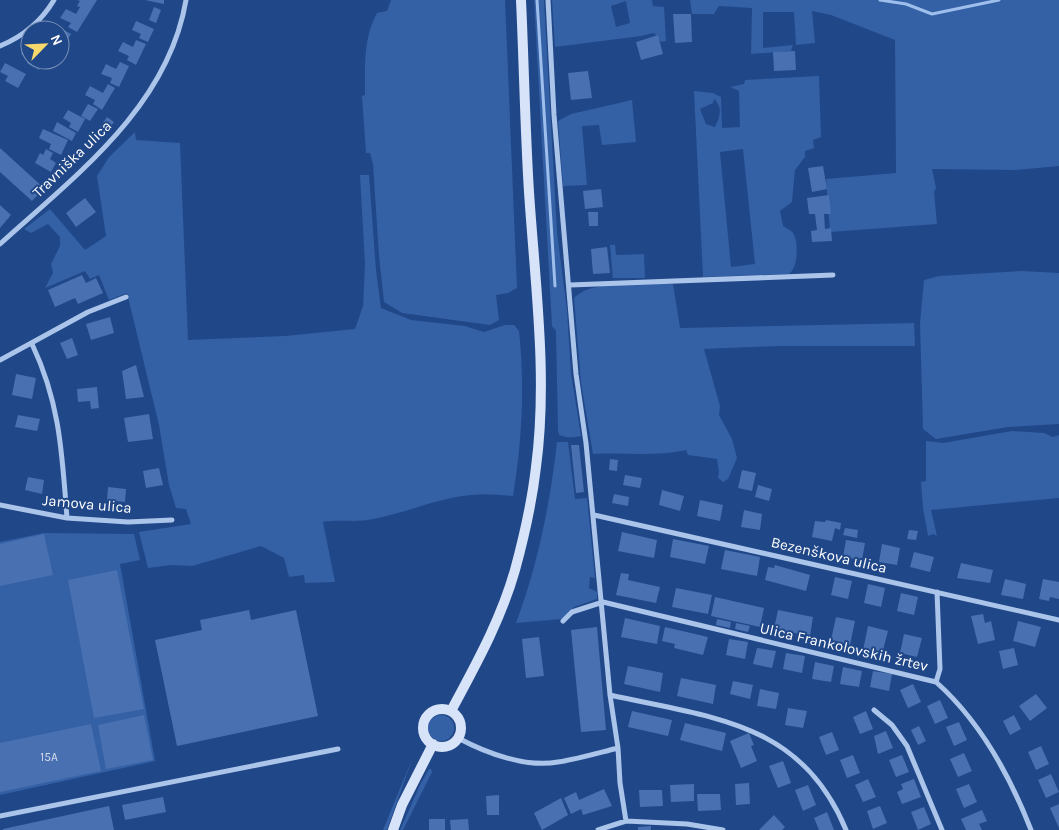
<svg xmlns="http://www.w3.org/2000/svg" width="1059" height="830" font-family="Karla,sans-serif">
<style>
.green{fill:#3460a5;fill-rule:evenodd}
.lines{fill:none;stroke-linecap:round;stroke-linejoin:round}
.stream{stroke:#9ebeec;stroke-width:3}
.building{fill:#4970b0}
.street{stroke:#aac4ea;stroke-width:5}
.secondary{stroke:#d6e3f8;stroke-width:10}
.labels{text-anchor:middle;dominant-baseline:central;stroke-width:4;stroke-linejoin:round;paint-order:stroke}
.number-label{font-size:12px;fill:#d2dbeb}
.street-label{font-size:15px;fill:#fff;stroke:#204788}
</style>
<rect width="100%" height="100%" fill="#204788"/>
<!-- green -->
<path class="green" d="M391 0H505L517 288 508 293 496 295 499 320 490 325 402 313 384 302 379 256 373 164 370 153H366L362 96 365 95C365 68 363 38 377 13L387 11Z
M534 0H544L557 232 567 310 571 373 581 436C573 438 566 438 559 435L558 430 556 331 552 326Z
M552 0H652L653 6 664 7 666 41 661 42 654 33 641 36 555 47ZM626 1 630 23 616 27 611 6Z
M690 0H1059V166L1016 170 932 169 936 188 934 192 937 224 830 232 826 179 896 173 895 40 831 15 812 11 815 43 796 45 794 12H763V48L793 45 791 51 751 54 752 8 719 6 714 14H692Z
M819 76 821 137 813 140 814 148 805 151V157L795 170 792 202 780 211 783 226C786 228 791 230 793 233 799 242 798 268 789 274L703 277 694 91 713 93 721 97 722 128 740 127 739 91 730 87 744 84 745 80ZM714 99C723 107 720 117 715 127L706 124 700 109 713 103ZM743 149 755 264 731 267 720 152Z
M632 100 636 142 602 145 599 125 582 126 587 185 563 186 558 121 571 114Z
M135 132 136 140 180 143 188 340 285 336 355 329 363 306 365 264 360 175H369L376 270 381 308 411 320 465 326 484 332 505 325H514L519 331C525 387 522 441 513 496 499 495 485 493 471 495 437 498 406 513 373 519 356 523 340 519 323 522L335 582 305 583 304 575 289 577 284 558 261 546 192 566 171 565 148 568 139 532 191 524 186 509 176 508 169 485 159 425 127 293 109 300 99 275 90 279 85 271 45 288 53 273 51 264 60 246V237L48 224 31 233 24 229 50 209 85 250 106 236 97 176 109 157Z
M610 245H615L616 255 644 254 645 278H613Z
M1022 271 1059 273V424L1008 427 936 439 923 429 920 323 924 280 939 276Z
M673 284 680 328 914 323 915 346H779L704 349 720 406 719 415 732 439 737 458 728 479 723 482 718 478 719 472 717 459 688 455 686 450C655 457 624 452 593 454L581 383 574 298C590 279 648 284 673 284Z
M1012 431 1044 433 1053 437 1059 435V498L931 510 937 536 933 534 928 536 923 508 921 482 926 481V441L943 443Z
M557 442H568L575 499 587 498 595 578 590 577 589 588 597 592V599L574 607 562 619 516 623C538 564 550 504 557 442Z
M44 533 134 534 140 560 120 564 155 761 0 795V542Z
M428 728a13 13 0 1 1 26 0a13 13 0 1 1-26 0Z
M413 757 387 830H383Z
M429 769H431L432 772 403 830H400L421 783Z"/>
<g class="lines">
<!-- stream -->
<path class="stream" d="M537 0 555 286
M880 0 906 4 932 14 999 0"/>
</g>
<!-- building -->
<path class="building" d="M77 0H97L77 32 68 27 71 23 60 18 66 9 76 14 80 7 77 6 80 1Z
M145 0H164V4Z
M154 7 161 10 156 23 149 20Z
M673 14H691L692 42 675 43Z
M136 21 154 29 148 42 139 38 141 34 132 30Z
M62 29 71 34 60 52V32Z
M658 35 663 54 641 60 636 42Z
M136 40 146 44 136 65 127 60 129 56 118 51 123 42 133 47Z
M26 45 30 47V60H45L39 70 27 63 29 59 21 54Z
M795 51 796 70 774 71 773 52Z
M120 62 129 66 119 87 110 83 112 78 101 74 106 64 116 69Z
M5 63 26 74 18 88 5 81 8 76 0 72Z
M588 71 592 98 571 100 568 73Z
M108 84 115 88 102 110 93 104 95 100 85 95 90 86 103 93Z
M88 104 98 109 90 121 81 116Z
M68 110 85 119 78 132 69 127 71 123 63 118Z
M107 117 114 122 101 140 95 135Z
M57 122 76 133 72 141 53 131Z
M43 129 68 140 61 155 49 149 51 144 39 138Z
M0 148 44 188 32 201 0 172Z
M46 149 53 153 50 159 56 163 51 172 35 163 40 153 43 155Z
M823 166 827 189 812 192 808 168Z
M601 189 603 207 585 209 583 191Z
M829 195 831 214H824L825 229 831 228 832 241 812 242 811 231 817 230 815 214H809L807 198Z
M85 198 96 212 76 227 66 213Z
M0 205 11 215 0 228Z
M588 212H598V226H589Z
M607 247 610 273 593 274 591 249Z
M82 275 86 283 96 278 103 293 78 304 75 298 55 307 48 290Z
M110 317 114 333 91 340 86 324Z
M72 338 78 355 67 359 60 343Z
M136 365 144 397 126 399 122 371Z
M16 374 36 378 32 399 12 395Z
M97 387 99 408 91 409 90 401 78 402 77 389Z
M149 414 153 439 128 442 124 418Z
M18 415 40 419 37 431 15 427Z
M571 445H579L584 492 576 493Z
M610 459 618 460 617 471 609 470Z
M159 468 163 485 146 488 143 471Z
M742 470 756 473 752 491 738 488Z
M625 475 642 478 640 488 623 485Z
M28 477 44 480 42 494 25 490Z
M758 485 772 489 769 501 755 497Z
M108 487 126 489 125 502 107 500Z
M662 490 684 496 680 511 659 505Z
M614 494 629 497 628 506 612 503Z
M700 500 723 505 720 521 697 516Z
M744 510 762 514 760 530 741 527Z
M826 520 841 523 840 530 835 528 832 541 812 537 815 521 825 522Z
M845 528 858 530 857 538 843 535Z
M909 530 918 531 916 540 907 539Z
M622 532 657 540 654 558 618 551Z
M44 534 53 575 0 586V544Z
M673 539 709 546 705 564 670 557Z
M846 540 865 543 862 560 843 557Z
M882 544 900 548 897 565 879 562Z
M725 550 760 557 757 576 721 569Z
M914 552 934 557 930 572 910 567Z
M961 563 993 570 990 583 957 578Z
M775 565 810 575 806 591 765 580 768 567 774 568Z
M117 570 144 709 94 718 68 580Z
M621 573 629 574 628 580 660 587 656 603 616 595Z
M835 577 852 581 848 599 831 595Z
M1005 579 1026 584 1023 599 1001 595Z
M1043 579 1059 582V599L1050 597 1049 601 1039 599Z
M868 584 885 588 881 607 864 603Z
M676 588 712 595 708 614 672 607Z
M901 593 918 597 914 615 897 611Z
M715 597 764 608 760 627 711 616Z
M249 610 251 620 296 610 318 716 177 746 155 640 202 630 200 620Z
M778 610 813 617 810 636 774 629Z
M983 614 985 623 991 621 995 640 978 644 971 616Z
M836 617 855 621 850 645 831 640Z
M625 618 660 626 657 644 621 637Z
M717 619 731 622 730 628 716 625Z
M1018 621 1041 627 1035 647 1013 641Z
M736 623 750 626 748 632 735 629Z
M868 626 888 631 882 654 863 650Z
M597 627 606 730 581 732 571 630Z
M665 627 708 637 703 655 674 648 675 644 662 641Z
M904 634 922 638 917 657 900 653Z
M539 637 544 676 526 678 522 639Z
M729 639 748 642 745 659 726 655Z
M757 648 776 651 772 668 753 664Z
M1014 648 1018 665 1003 669 999 651Z
M786 653 805 656 802 673 783 669Z
M815 662 834 666 831 682 812 679Z
M628 666 663 673 660 692 624 684Z
M843 667 862 671 859 687 840 684Z
M873 671 892 674 889 691 870 687Z
M681 678 716 685 713 704 677 696Z
M733 681 753 685 750 699 730 694Z
M913 684 921 702 908 708 900 690Z
M760 689 779 693 776 709 757 706Z
M1036 694 1047 708 1030 721 1019 706Z
M940 700 948 718 935 724 927 706Z
M788 708 807 711 803 728 785 725Z
M632 711 672 720 668 736 628 727Z
M866 711 873 729 860 734 853 717Z
M144 715 153 760 106 769 98 725Z
M1014 715 1021 729 1010 735 1003 721Z
M959 722 967 740 954 746 946 727Z
M685 723 726 733 722 751 680 740Z
M91 724 101 771 0 792V743Z
M919 726 926 741 918 745 911 730Z
M886 731 893 748 878 754 874 736Z
M832 732 839 750 826 755 819 737Z
M749 733 754 745 751 746 757 761 741 768 730 741Z
M1041 746 1049 764 1036 770 1028 752Z
M964 753 972 771 958 777 950 759Z
M853 755 860 773 847 778 840 760Z
M902 755 909 772 896 777 889 760Z
M783 761 791 783 778 788 769 766Z
M1051 774 1059 792 1046 798 1038 780Z
M868 779 876 797 863 802 855 785Z
M914 779 921 797 902 804 897 792 903 789 901 784Z
M749 783 750 804 736 805 735 784Z
M694 784V801L671 802 670 785Z
M969 784 977 802 964 808 956 789Z
M808 785 816 805 803 811 795 790Z
M604 789 612 806 583 815 581 809 571 814 564 798 576 792 579 800Z
M639 790H662L663 806 640 807Z
M697 794H720L721 810 698 811Z
M499 795V815H487L486 796Z
M163 797 166 812 125 820 122 805Z
M561 798 568 815 542 830 534 813Z
M1059 804V828L1050 808Z
M109 806 114 830H3V829Z
M880 806 887 823 873 829 867 811Z
M924 807 931 824 918 830 911 812Z
M982 810 987 821 979 824 982 830H966L961 819Z
M827 812 834 830H819L814 818Z
M774 815 785 827 782 830H759Z
M429 819H445V830H429Z
M468 819 469 830H451L450 820Z
M651 826V830H638V827Z"/>
<g class="lines">
<!-- street -->
<path class="street" d="M548 0 554 115 576 374 586 443 610 695 618 748
M0 46C24 36 41 22 54 0
M0 244C75 176 168 107 186 0
M570 285 833 275
M32 344C60 403 62 453 67 518
M0 360 88 312 126 297
M0 505 67 518 128 522 172 520
M594 515 1059 620
M563 621 572 612 603 602 936 682C980 721 1010 776 1031 830
M936 682 940 669 937 592
M610 695C712 718 801 721 846 830
M874 710 892 725 907 746 942 830
M458 738C486 753 526 768 558 762 578 759 598 753 618 748L620 783 626 821 598 830
M0 816 338 749
M626 821 687 824 723 830"/>
<!-- secondary -->
<path class="secondary" d="M423 728a19 19 0 1 1 38 0a19 19 0 1 1-38 0Z
M451 711C475 666 501 620 515 570 524 537 532 502 536 467 548 377 535 283 529 192 525 128 524 64 521 0
M393 830 402 805 433 744"/>
</g>
<g class="labels">
<!-- number labels -->
<g class="number-label">
<text x="49" y="757">15A</text>
</g>
<!-- street labels -->
<g class="street-label">
<text transform="translate(72 159) rotate(-44)">Travniška ulica</text>
<text transform="translate(87 504) rotate(5)">Jamova ulica</text>
<text transform="translate(829 555) rotate(13)">Bezenškova ulica</text>
<text transform="translate(844 647) rotate(13)">Ulica Frankolovskih žrtev</text>
</g>
</g>
<!-- north arrow -->
<g transform="translate(45 45) rotate(66)"><circle r="24" fill="#204788" stroke="#7991b8"/>
<path d="M0-4L9 19L0 12L-9 19Z" fill="#f8d86b"/>
<text y="-8" font-size="14" font-weight="bold" text-anchor="middle" fill="#ffffff">N</text>
</g>
</svg>
